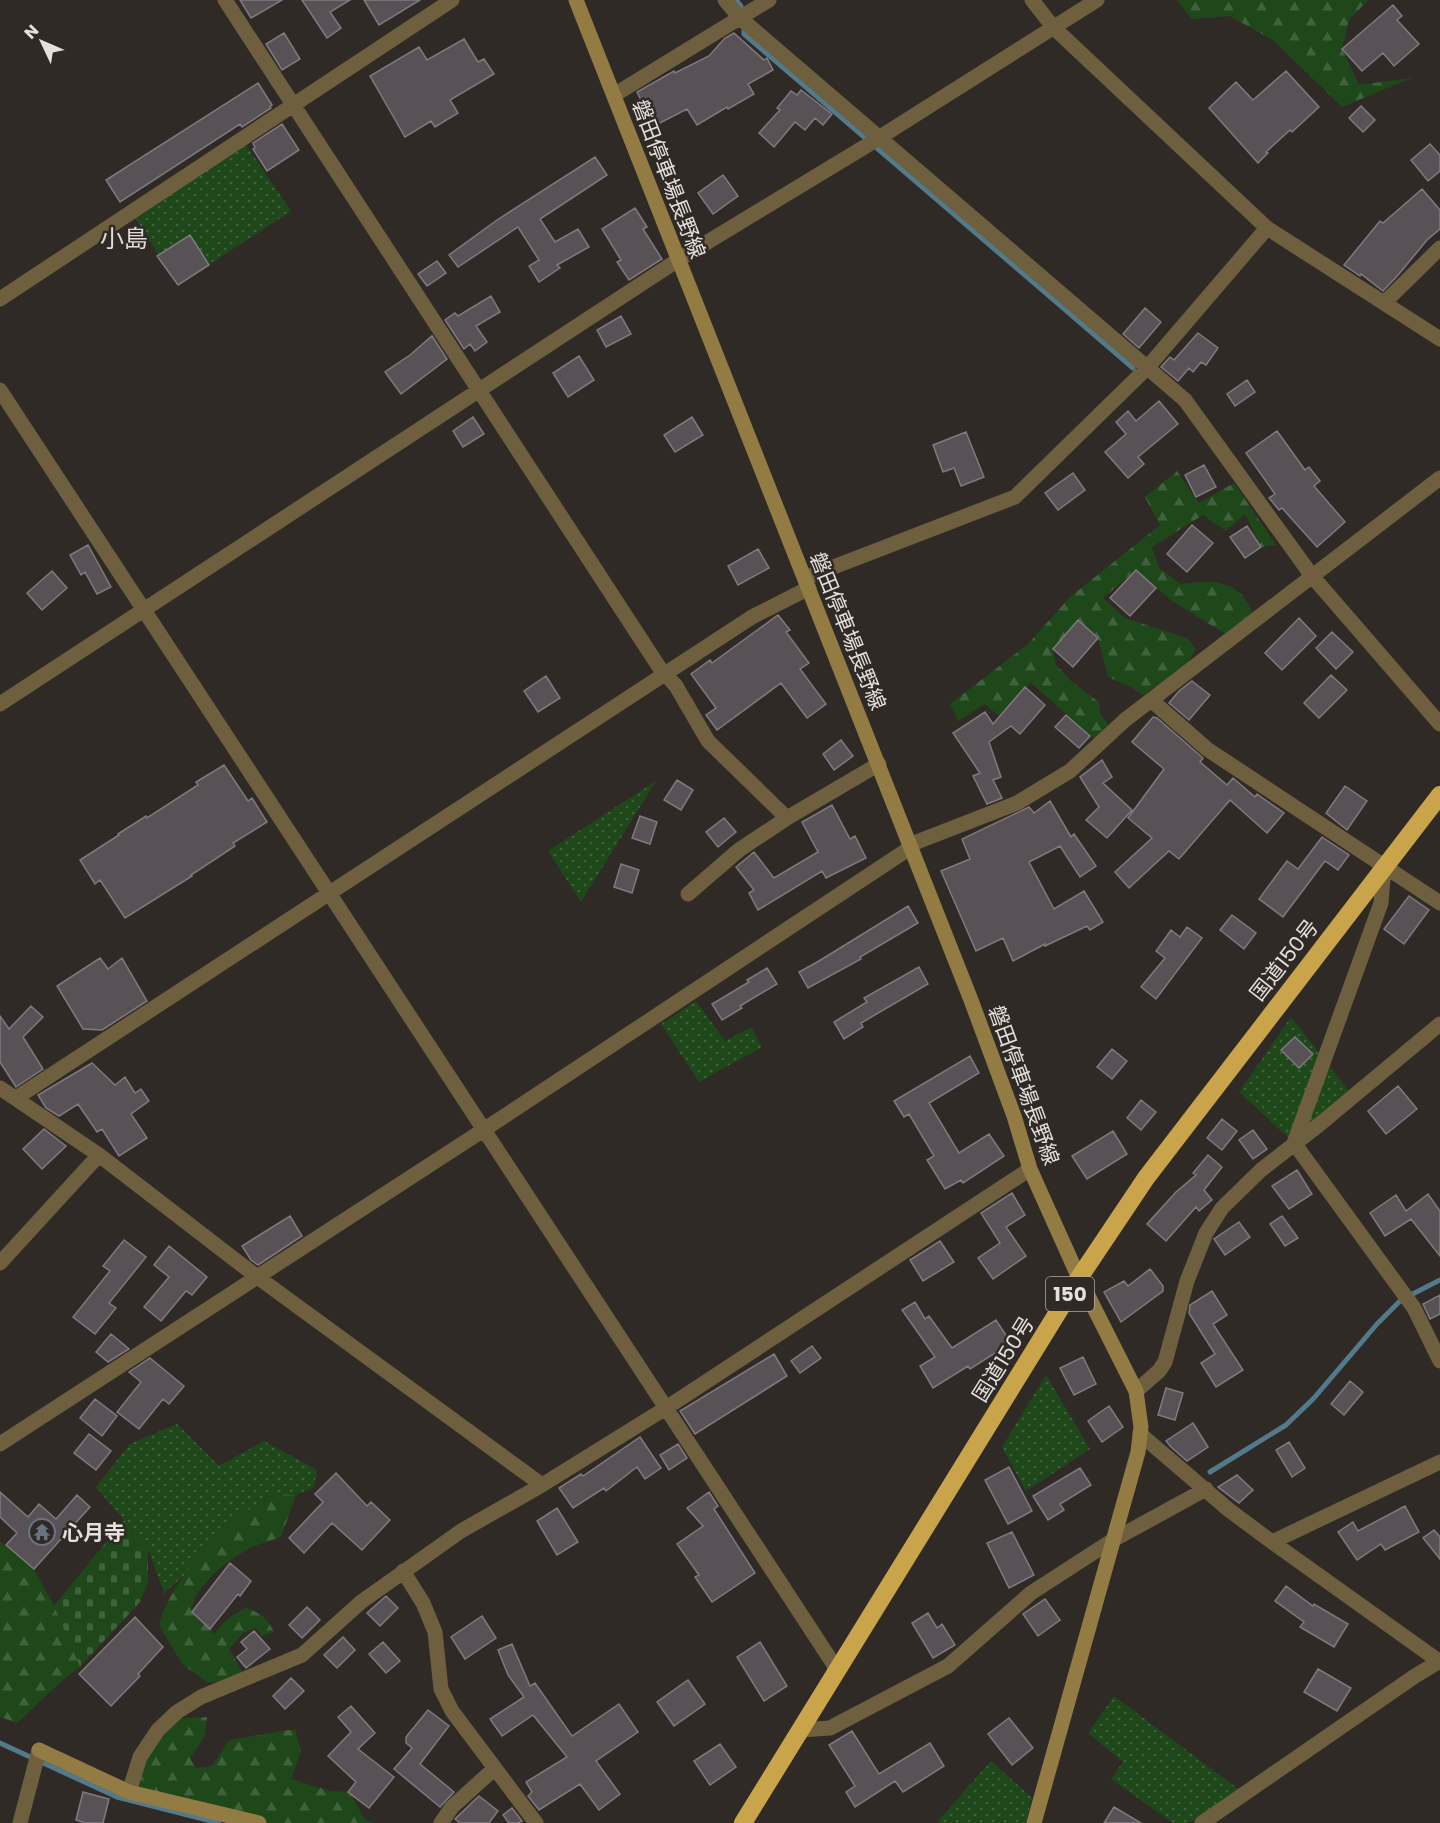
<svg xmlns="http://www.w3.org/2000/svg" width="1440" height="1823" font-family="Poppins,'Noto Sans JP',sans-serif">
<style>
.grass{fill:url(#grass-dots)}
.forest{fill:url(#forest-firs)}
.cemetery{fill:url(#cemetery-stones)}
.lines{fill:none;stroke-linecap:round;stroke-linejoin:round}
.stream{stroke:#537a8a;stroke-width:5}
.building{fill:#585257;stroke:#80797f;stroke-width:1.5}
.street{stroke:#6e5f3e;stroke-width:15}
.secondary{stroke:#937b44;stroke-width:15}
.highway{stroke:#caa44b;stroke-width:18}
.labels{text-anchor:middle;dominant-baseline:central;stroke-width:5;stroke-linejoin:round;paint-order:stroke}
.shield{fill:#302a26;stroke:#aea9a6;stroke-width:1.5}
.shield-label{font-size:20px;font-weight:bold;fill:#e4e0dd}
.street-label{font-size:21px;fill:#e4e0dd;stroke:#302a26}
.poi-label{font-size:21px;font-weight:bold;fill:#e4e0dd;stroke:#302a26;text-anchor:start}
.quarter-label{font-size:24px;fill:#e2dad5;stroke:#302a26}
</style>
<defs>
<pattern id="grass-dots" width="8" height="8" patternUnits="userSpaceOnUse" patternTransform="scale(1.5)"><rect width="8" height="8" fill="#1e471a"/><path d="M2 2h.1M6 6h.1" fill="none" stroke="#3f613b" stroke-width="1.8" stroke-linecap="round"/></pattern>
<pattern id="forest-firs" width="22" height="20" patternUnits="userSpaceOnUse" patternTransform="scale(1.5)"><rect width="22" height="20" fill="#1e471a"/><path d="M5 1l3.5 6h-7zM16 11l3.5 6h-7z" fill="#3f613b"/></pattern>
<pattern id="cemetery-stones" width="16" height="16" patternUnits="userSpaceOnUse" patternTransform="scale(1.5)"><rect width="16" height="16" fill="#1e471a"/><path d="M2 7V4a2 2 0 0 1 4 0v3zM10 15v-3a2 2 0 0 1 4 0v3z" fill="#3f613b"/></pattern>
</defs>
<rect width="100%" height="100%" fill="#302a26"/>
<!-- grass -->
<path class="grass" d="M246 145 291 211 178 285 133 215Z
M656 781 581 902 548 851Z
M696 1001 725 1041 751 1027 762 1047 699 1082 661 1024Z
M1291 1017 1353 1096 1294 1143 1239 1092Z
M1046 1375 1090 1449 1026 1491 1002 1447Z
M177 1424 219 1466 264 1441 317 1470 314 1487 296 1495 270 1494 240 1517 208 1545 188 1572 164 1593 148 1549 96 1487 130 1444Z
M1114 1696 1245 1794 1188 1823H1173L1111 1779 1123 1762 1088 1733Z
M991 1761 1032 1798 1026 1823H939L938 1821Z"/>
<!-- forest -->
<path class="forest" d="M1177 0H1368L1349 20 1342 49 1359 85 1411 78 1342 107 1274 41 1230 16 1192 19Z
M1177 471 1199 503 1234 483 1276 545 1261 547 1245 514 1226 531 1203 515 1152 547 1159 568 1181 584C1214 580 1238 579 1253 613L1232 638 1172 601 1136 570 1103 598 1125 618 1187 638 1196 649 1187 665 1143 695 1131 687 1108 677 1098 638 1078 620 1053 649 1056 665 1072 682 1099 702 1100 714 1108 724 1100 744 1031 683 999 716 985 704 958 721 950 704 1028 644 1070 597 1160 525 1145 497Z
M270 1494 296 1495 281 1537C271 1541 260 1543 250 1548 228 1560 195 1585 191 1611L212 1629 213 1635 225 1621 246 1607C259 1613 268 1618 274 1632L262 1636 256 1628 243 1633 229 1649 246 1678 208 1683 182 1664 159 1625C165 1598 194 1559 214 1538 230 1522 251 1508 270 1494Z
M0 1541 34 1569 69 1633 80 1667 65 1678 17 1723 0 1717Z
M207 1717 205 1736 190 1758 196 1768 212 1766 229 1740 295 1729 301 1751 291 1779 330 1791 350 1792 365 1820 374 1823H259L135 1786 151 1740 170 1719Z"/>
<!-- cemetery -->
<path class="cemetery" d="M124 1520 148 1549V1582L140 1602 80 1667 54 1606Z"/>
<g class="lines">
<!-- stream -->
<path class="stream" d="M736 0 741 6 742 15
M744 27V34L1133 368
M1210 1472 1286 1425 1314 1398 1377 1324 1401 1300 1440 1280
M0 1743 117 1797 219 1823"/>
</g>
<!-- building -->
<path class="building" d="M240 0H282L251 18Z
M302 0H350L330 12 341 28 327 38Z
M364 0H420L379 25Z
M1393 5 1402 16 1397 20 1419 44 1394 66 1383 53 1362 71 1342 49Z
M284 33 300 59 282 70 266 44Z
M734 33 764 60 767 58 773 70 748 84 754 94 728 109 727 107 697 125 687 109 654 126 637 92 674 71 675 73 709 56 725 38Z
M464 39 478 62 484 59 494 74 450 100 458 113 435 127 431 121 405 137 370 76 419 47 427 60Z
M1286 71 1319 107 1292 132 1290 130 1266 152 1268 153 1258 163 1209 108 1236 82 1253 100Z
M258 83 272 105 270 106 271 108 242 127 240 124 120 202 106 180Z
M801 90 832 114 823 125 815 118 805 130 795 122 774 147 759 133 780 110 777 108 791 91 797 95Z
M1361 106 1375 120 1363 132 1349 118Z
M282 124 299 150 267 171 253 149 255 148 253 143Z
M1430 144 1440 155V171L1428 181 1411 160Z
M595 157 607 175 540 219 555 242 578 229 589 247 557 265 560 268 539 282 529 266 539 260 518 227 458 267 449 255 497 220Z
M723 175 738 196 713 214 698 193Z
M1422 189 1440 210V229L1427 240 1399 274 1383 291 1361 274 1360 276 1344 265 1380 221 1383 223Z
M635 208 647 227 643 229 662 259 629 280 617 262 621 260 602 229Z
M190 235 209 265 178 285 157 256Z
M437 261 446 273 427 286 418 274Z
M491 296 500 312 476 326 487 342 475 351 470 344 464 349 445 320 455 313 458 316Z
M1145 308 1161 322 1139 348 1123 334Z
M621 316 631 334 606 347 597 330Z
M1198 333 1218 348 1206 365 1201 362 1193 372 1189 368 1178 381 1161 367 1170 357 1174 360Z
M432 336 447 359 401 394 385 372 410 355Z
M579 356 594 380 568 397 553 373Z
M1247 380 1255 392 1235 406 1227 394Z
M1159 401 1178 424 1138 457 1144 464 1128 478 1105 452 1126 434 1116 422 1128 411 1136 421Z
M473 417 484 434 463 447 453 431Z
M692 417 703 435 675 452 664 435Z
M1277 431 1305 470 1309 467 1320 481 1314 486 1345 522 1317 547 1282 508 1279 510 1269 498 1275 494 1246 453Z
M966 432 984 477 961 486 954 468 943 472 933 445Z
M1204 465 1216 487 1196 497 1185 475Z
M1073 473 1085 490 1058 510 1045 493Z
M1192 525 1213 543 1187 572 1167 554Z
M1247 526 1261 547 1245 558 1230 537Z
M88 545 111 587 97 594 85 572 81 575 70 555Z
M758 549 769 568 738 585 728 566Z
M1136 570 1156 588 1130 616 1110 598Z
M52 571 67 588 42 610 27 593Z
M778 615 790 630 786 632 809 663 800 669 826 704 807 718 781 683 717 730 706 715 716 708 691 674 710 660 712 663Z
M1299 618 1316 636 1282 670 1265 653Z
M1078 620 1098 638 1073 667 1053 649Z
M1332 632 1353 652 1336 669 1316 648Z
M1331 675 1347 690 1319 718 1304 703Z
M546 676 560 698 538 712 524 691Z
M1192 681 1210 695 1189 720 1169 703 1179 691Z
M1025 687 1045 705 1020 734 1011 726 989 742 1001 777 993 780 1002 798 987 804 973 776 980 773 953 733 985 712 993 724Z
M1066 715 1090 736 1079 748 1055 727Z
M1153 717 1157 718 1203 758 1200 762 1227 785 1233 778 1255 797 1257 794 1284 813 1267 833 1230 800 1179 859 1169 851 1129 888 1115 872 1152 838 1128 818 1164 769 1132 742Z
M841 740 853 756 834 770 823 754Z
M1102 760 1112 777 1103 783 1132 810 1107 838 1086 820 1099 807 1080 777Z
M224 765 248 801 252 798 267 822 233 843 235 846 191 875 192 876 125 918 100 880 95 884 80 860 119 835 118 834 146 816 147 818 198 785 196 782Z
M677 780 693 790 681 810 664 800Z
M1345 786 1367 801 1347 830 1326 813Z
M1050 801 1071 837 1074 834 1096 866 1080 877 1060 846 1029 862 1054 909 1084 891 1103 922 1090 930 1087 926 1045 946V944L1013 961 1003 938 976 951 941 871 970 859 962 839 1029 807 1034 813Z
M832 805 850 839 855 836 866 858 826 878 822 871 758 910 749 893 754 890 736 867 754 852 774 878 818 852 802 822Z
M640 816 657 822 650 844 632 838Z
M724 818 736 832 718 847 706 832Z
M1322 837 1349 855 1338 870 1325 861 1283 917 1259 899 1287 861 1298 869Z
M621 864 639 870 632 893 614 887Z
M1409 896 1429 910 1404 944 1384 929Z
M908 906 918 923 860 957 861 959 808 988 799 972 819 961Z
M1232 915 1256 933 1244 949 1220 930Z
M1187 927 1202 938 1156 999 1141 987 1165 958 1156 951 1171 930 1180 937Z
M100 958 108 969 122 958 147 1001 102 1030 83 1029 57 986Z
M919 967 928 984 861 1023 863 1027 844 1039 834 1022 867 1002 864 998Z
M767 968 777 984 740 1006 742 1008 722 1020 712 1004 749 982 747 980Z
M31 1006 43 1017 23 1037 43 1069 16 1087 0 1062V1016L9 1029Z
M1295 1037 1313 1054 1299 1068 1281 1050Z
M1112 1049 1127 1061 1112 1079 1097 1067Z
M970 1056 979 1073 929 1103 959 1153 989 1134 1004 1156 963 1183 961 1180 945 1189 927 1160 934 1156 909 1114 904 1117 894 1101Z
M92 1063 115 1085 125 1077 135 1093 141 1089 149 1101 131 1114 147 1138 119 1156 102 1129 97 1132 78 1104 59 1116 46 1108 38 1095Z
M1398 1086 1417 1109 1386 1134 1368 1111Z
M1141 1100 1156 1112 1141 1130 1127 1118Z
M1222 1119 1237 1131 1222 1150 1207 1138Z
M44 1129 66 1146 42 1169 23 1149Z
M1253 1130 1267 1149 1253 1159 1239 1140Z
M1113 1131 1127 1154 1087 1179 1072 1156Z
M1208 1155 1222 1167 1204 1190 1212 1200 1199 1211 1196 1207 1166 1241 1147 1224 1176 1192 1196 1175 1193 1173Z
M1297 1170 1312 1194 1289 1209 1272 1186Z
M1012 1193 1025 1215 1006 1227 1026 1256 993 1279 978 1258 1000 1243 981 1213Z
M1428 1194 1440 1211V1256L1411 1219 1385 1236 1370 1213 1396 1195 1406 1211Z
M290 1216 302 1236 258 1265 251 1260 242 1246Z
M1282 1216 1298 1238 1285 1246 1270 1224Z
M1239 1222 1250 1237 1225 1255 1214 1239Z
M124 1240 146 1257 109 1303 116 1308 95 1334 73 1317 110 1271 103 1266Z
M940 1241 954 1262 923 1281 910 1260Z
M169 1246 207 1277 192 1295 186 1291 161 1321 144 1307 169 1277 154 1265Z
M1150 1269 1163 1286V1291L1121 1322 1104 1292 1124 1281 1128 1286Z
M1212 1291 1227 1315 1213 1324 1243 1370 1216 1387 1201 1363 1215 1354 1189 1313 1190 1305Z
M1440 1295V1314L1430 1319 1423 1304Z
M915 1302 925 1319 929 1316 952 1348 996 1320 1011 1343 970 1369 968 1366 933 1388 920 1366 935 1357 902 1310Z
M111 1334 129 1349 108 1362 96 1352Z
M812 1346 821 1358 800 1373 791 1361Z
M774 1354 787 1376 695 1434 680 1411Z
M1083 1357 1096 1384 1074 1395 1060 1368Z
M150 1358 184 1386 169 1404 163 1399 139 1429 117 1412 141 1382 129 1372Z
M1350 1381 1363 1392 1344 1415 1331 1404Z
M1166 1388 1183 1393 1175 1420 1158 1415Z
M95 1399 117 1416 102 1436 80 1418Z
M1109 1406 1123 1427 1102 1442 1088 1421Z
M1193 1423 1208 1447 1187 1461 1171 1447 1166 1441Z
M89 1434 111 1451 96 1470 74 1453Z
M640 1437 661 1468 645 1479 637 1467 606 1491 604 1488 573 1508 559 1488 581 1474 583 1476Z
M1289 1442 1305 1468 1292 1477 1276 1450Z
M678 1444 687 1458 669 1470 660 1455Z
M1009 1467 1032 1511 1008 1524 985 1480Z
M1080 1468 1091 1485 1060 1504 1064 1510 1048 1520 1033 1496Z
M336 1473 367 1506 371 1502 390 1520 362 1550 332 1523 304 1553 289 1538 323 1502 315 1494Z
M1237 1475 1253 1490 1239 1503 1218 1487Z
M0 1492 28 1517 39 1504 56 1519 77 1495 90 1507 34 1569 6 1545 17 1533 0 1517Z
M709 1492 718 1506 714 1509 755 1573 712 1602 695 1577 699 1575 677 1544 703 1526 687 1508Z
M1405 1506 1419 1532 1385 1550 1381 1544 1357 1560 1338 1532 1353 1522 1358 1531Z
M557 1508 578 1542 557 1555 537 1521Z
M1434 1530 1440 1537V1559L1423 1538Z
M1012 1532 1034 1575 1009 1588 987 1543Z
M230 1563 251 1581 240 1596 238 1594 210 1629 192 1612Z
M1286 1586 1313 1606 1314 1604 1348 1624 1334 1647 1300 1627 1304 1622 1275 1601Z
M386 1596 398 1608 380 1626 367 1613Z
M1045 1599 1060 1620 1038 1636 1023 1614Z
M307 1607 320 1620 302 1638 289 1625Z
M928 1613 937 1628 942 1624 955 1645 933 1658 912 1623Z
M482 1616 496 1638 465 1659 451 1637Z
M135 1617 163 1647 138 1674 140 1676 111 1706 79 1674Z
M254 1631 270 1649 246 1668 237 1657 247 1649 241 1642Z
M343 1637 355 1650 337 1668 324 1655Z
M383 1642 400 1661 386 1673 369 1654Z
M760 1642 787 1686 764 1701 737 1657Z
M512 1644 530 1686 535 1683 572 1736 619 1704 638 1732 596 1761 620 1794 599 1810 580 1784 539 1810 528 1796 532 1792 526 1782 567 1757 533 1715 502 1736 490 1719 524 1697 508 1675 498 1650Z
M1318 1669 1351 1688 1337 1711 1304 1692Z
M291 1678 304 1691 285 1709 273 1696Z
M688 1680 705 1704 674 1726 657 1702Z
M351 1706 375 1733 358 1749 394 1777 369 1808 348 1792 356 1782 328 1756 351 1732 338 1717Z
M428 1710 449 1726 420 1764 454 1792 440 1807 394 1769 412 1748 406 1743V1737Z
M1009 1718 1033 1748 1012 1765 988 1734Z
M852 1731 879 1774 930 1743 944 1766 903 1792 895 1781 855 1807 846 1792 855 1786 829 1745Z
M720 1744 736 1767 710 1785 694 1761Z
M83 1792 109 1799 103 1823H85L76 1820Z
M479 1796 498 1811 489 1823H460L455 1819Z
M1114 1807 1141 1823H1104Z
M512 1808 522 1821 518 1823H509L503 1815Z"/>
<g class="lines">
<!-- street -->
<path class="street" d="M225 0 659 667 676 686 708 741 787 818
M725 0 740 18 1185 400 1312 576 1440 724
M1032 0 1053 27 1267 228 1440 339
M614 95 769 0
M0 299 452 0
M1384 303 1440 248
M0 390 838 1671
M805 578 1015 497 1147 368 1267 228
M1151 700 1207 749 1440 903
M0 704 678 260 866 146 1097 0
M909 845 1017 803 1070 771 1125 720 1440 478
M1384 867 1381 903 1294 1143 1414 1308 1440 1361
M688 894 739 850 787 818 879 764
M0 1088 99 1155 256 1276 542 1485
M16 1098 752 617 809 588
M0 1263 99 1155
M1136 1391 1159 1371 1165 1362 1187 1281 1206 1233 1222 1208 1261 1170 1320 1124 1440 1024
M1140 1434 1229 1510 1272 1542 1440 1662
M0 1444 485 1129 910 848
M1272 1542 1440 1462
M403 1571 423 1603 435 1632 441 1689 452 1711 536 1823
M801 1730 830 1728 948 1666 1031 1593 1113 1540 1206 1489
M129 1792 140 1757 158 1730 177 1712 201 1697 302 1655 361 1602 461 1531 542 1485 666 1408 1030 1169
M20 1823 39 1750
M441 1823 452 1807 495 1768
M1202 1823 1415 1676 1440 1661"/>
<!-- secondary -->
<path class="secondary" d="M576 0 971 1000 1014 1116 1030 1169 1079 1278 1136 1391 1141 1427 1138 1452 1034 1823
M39 1750 129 1792 259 1823"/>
<!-- highway -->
<path class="highway" d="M743 1823 1079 1278 1146 1178 1440 795"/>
</g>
<!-- icons -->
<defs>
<symbol id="temple-ring" viewBox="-11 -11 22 22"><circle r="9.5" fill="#302a26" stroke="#6b7280" stroke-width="1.5"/><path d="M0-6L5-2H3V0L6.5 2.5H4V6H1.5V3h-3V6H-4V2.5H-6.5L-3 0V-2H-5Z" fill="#6b7280"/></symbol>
</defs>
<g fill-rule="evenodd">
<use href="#temple-ring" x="27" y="1517" width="30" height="30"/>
</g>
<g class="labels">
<!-- shield labels -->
<rect class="shield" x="1046" y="1277" width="48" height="34" rx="4.5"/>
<g class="shield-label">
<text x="1070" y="1294">150</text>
</g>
<!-- street labels -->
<g class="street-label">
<text transform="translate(669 179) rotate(69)">磐田停車場長野線</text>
<text transform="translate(848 631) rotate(68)">磐田停車場長野線</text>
<text transform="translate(1284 960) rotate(-52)">国道150号</text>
<text transform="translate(1024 1085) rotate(70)">磐田停車場長野線</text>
<text transform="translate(1003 1359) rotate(-58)">国道150号</text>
</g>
<!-- poi labels -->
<g class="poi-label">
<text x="62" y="1532">心月寺</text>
</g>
<!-- quarter labels -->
<g class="quarter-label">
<text x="124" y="238">小島</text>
</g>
</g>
<!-- north arrow -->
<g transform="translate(42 42) rotate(314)" stroke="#302a26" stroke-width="4.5" paint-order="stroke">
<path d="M0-4.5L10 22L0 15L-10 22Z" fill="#e4e0dd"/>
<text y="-9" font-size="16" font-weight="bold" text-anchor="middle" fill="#e4e0dd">N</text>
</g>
</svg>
